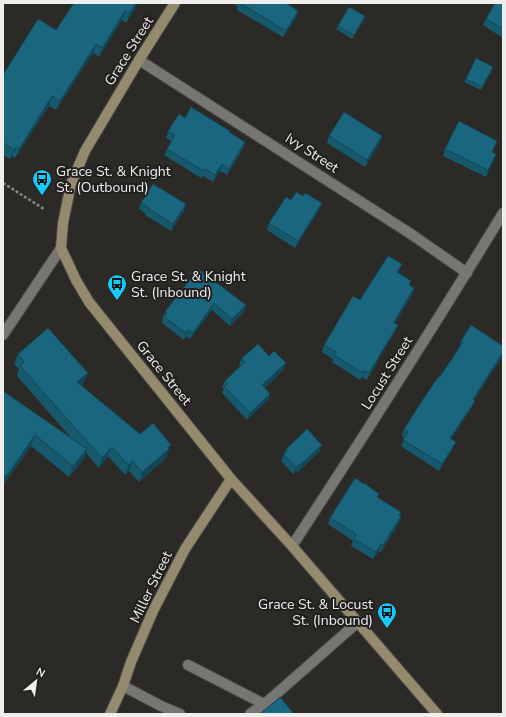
<svg xmlns="http://www.w3.org/2000/svg" width="506" height="717" font-family="'Nunito Sans',sans-serif">
<style>
.lines{fill:none;stroke-linecap:round;stroke-linejoin:round}
.lane-casing{stroke:#494845;stroke-width:12}
.street-casing{stroke:#494845;stroke-width:12}
.secondary-casing{stroke:#494845;stroke-width:12}
.path{stroke:#858482;stroke-width:2.5;stroke-dasharray:3 2;stroke-linecap:butt}
.lane{stroke:#777672;stroke-width:10}
.street{stroke:#777672;stroke-width:10}
.secondary{stroke:#95896e;stroke-width:10}
.wall{fill:#16586c}
.shaded-wall{fill:#124758}
.building{fill:#1a667e;stroke:#124758}
.labels{text-anchor:middle;dominant-baseline:central;stroke-width:4;stroke-linejoin:round;paint-order:stroke}
.street-label{font-size:14px;fill:#efeeec;stroke:#22201e}
.poi-label{font-size:14px;fill:#efeeec;stroke:#22201e;text-anchor:start}
</style>
<rect width="100%" height="100%" fill="#2b2a27"/>
<g class="lines">
<defs>
<path id="lane" d="M188 665 264 704
M123 686 161 706 180 714
M250 714 267 702 358 622"/>
<path id="street" d="M139 60 411 234 467 273
M3 335 61 248
M292 546C364 436 435 325 503 213"/>
<path id="secondary" d="M175 3 139 60 85 151 71 184 63 223 61 248 76 280 89 302 231 479 292 546 437 714
M110 714 123 686 131 662 153 611 185 549 231 479"/>
</defs>
<!-- lane casing -->
<use href="#lane" class="lane-casing"/>
<!-- street casing -->
<use href="#street" class="street-casing"/>
<!-- secondary casing -->
<use href="#secondary" class="secondary-casing"/>
<!-- path -->
<path class="path" d="M3 183 44 209"/>
<!-- lane -->
<use href="#lane" class="lane"/>
<!-- street -->
<use href="#street" class="street"/>
<!-- secondary -->
<use href="#secondary" class="secondary"/>
</g>
<!-- wall -->
<path class="wall" d="M138 3 126 23 122 20 99 57 93 53 56 110 49 106 15 158 12 156 10 159 3 155V75L56 30Z
M235 3H287V4L298 11 296 18 283 37 237 10 238 7 234 4Z
M503 3V38L483 25 486 19Z
M365 16 364 20 352 39 336 29 338 26Z
M492 71 481 90 464 82 466 79Z
M185 118 229 132 243 149 227 175 220 171 213 182 203 176 201 178 164 155 171 141 166 138 168 131Z
M329 136 380 143 365 167 327 143Z
M497 141 492 152 496 154 494 160 486 177 443 156 445 149Z
M291 200 319 210 295 248 267 230 269 223Z
M141 203 186 204 184 211 171 231 145 215 146 214 139 209Z
M402 264 398 273 410 285 412 295 395 323V332L378 359 377 363 367 380 362 377 360 380 332 362 333 359 322 352 324 345 360 300Z
M198 269 246 305 244 312 230 326 212 310 190 339 186 336 184 340 162 323 163 319 162 318 165 312Z
M461 341 503 355 474 400 472 407 451 439 453 448 439 471 401 446 405 438 402 436 404 429 459 348Z
M18 354 84 382 81 386 167 455 165 459 139 482 129 471 125 475 108 456 99 468 86 453 83 460 69 477 31 446 4 484 3 391 74 441 17 376 19 369 14 364Z
M269 356 286 363 283 370 265 388 270 394 268 400 247 420 222 393 224 389 222 387 225 381 240 366 239 365 242 358Z
M322 445 319 452 298 472 297 471 293 474 281 461 286 449Z
M364 484 379 494 377 498 401 512 400 516H401L399 523 381 552 379 551 373 559 351 546 353 541 328 524 330 518Z"/>
<!-- shaded-wall -->
<path class="shaded-wall" d="M136 3H138L126 23 130 13Z
M125 11 122 20 99 57 102 48Z
M298 11 296 18 283 37 286 31Z
M365 16 364 20 352 39 354 35Z
M96 44 93 53 56 110 60 101Z
M52 96 49 106 15 158 19 149Z
M382 136 380 143 365 167 367 160Z
M245 142 243 149 227 175 229 169Z
M16 147 12 156 10 159 14 150Z
M496 154 494 160 486 177 488 170Z
M222 164 220 171 213 182 215 175Z
M322 203 319 210 295 248 298 241Z
M186 204 184 211 171 231 173 224Z
M402 264 399 271 394 279 397 272Z
M414 288 412 295 392 328 394 322Z
M214 303 212 310 190 339 193 333Z
M246 305 244 312 230 326 232 319Z
M398 325 395 332 378 359 377 363 367 380 369 373 379 356Z
M188 330 186 336 184 340 186 333Z
M503 352V355L470 406 473 399Z
M286 363 283 370 260 392 262 385Z
M88 373 84 382 73 392 77 382Z
M270 394 268 400 247 420 250 413Z
M475 401 472 407 447 445 450 438Z
M35 435 31 446 3 485V478Z
M456 442 453 448 439 471 442 464Z
M171 445 165 459 139 482 142 472Z
M322 445 319 452 298 472 300 465Z
M112 447 108 456 99 468 102 458Z
M87 449 83 460 69 477 73 466Z
M133 461 129 471 125 475 128 465Z
M299 464 297 471 293 474 296 467Z
M401 516 399 523 381 552 383 545Z
M381 544 379 551 373 559 376 552Z"/>
<!-- building -->
<path class="building" d="M74 3H136L130 13 125 11 102 48 96 44 60 101 52 96 19 149 16 147 14 150 3 143V75L38 19 56 30Z
M240 3H286L298 11 286 31Z
M495 3H503V29L486 19Z
M349 7 365 16 354 35 338 26Z
M476 58 493 67 482 87 466 79Z
M191 107 230 131 229 132 245 142 229 169 222 164 215 175 205 169 204 171 167 149 175 135 168 131 179 114 185 118Z
M344 112 382 136 367 160 329 136Z
M459 121 497 141 492 152 496 154 488 170 445 149Z
M153 184 186 204 173 224 148 208V207L141 203Z
M296 192 303 196 305 193 322 203 298 241 269 223 286 197 291 200Z
M388 256 402 264 397 272 411 281 409 285 414 288 394 322V323L398 325 379 356V357L369 373 364 370 363 373 334 355 336 352 324 345 353 296 360 300Z
M198 269 246 305 232 319 214 303 193 333 188 330 186 333 164 317 167 313 165 312Z
M471 325 503 346V352L473 399 475 401 450 438 456 442 442 464 403 440 408 432 404 429 424 398 439 376 440 377 463 342 461 341Z
M48 328 88 373 77 382 140 434 153 423 171 445 168 447 169 449 142 472 133 461 128 465 112 447 102 458 20 366 24 362 18 354Z
M258 344 269 356 274 351 286 363 262 385 270 394 250 413 224 386 228 384 225 381 245 362 242 358Z
M3 391 87 449 73 466 35 435 8 474 3 478Z
M307 429 322 445 300 465 299 464 296 467 284 455 287 451 286 449Z
M355 478 364 484V483L379 494 377 497 401 512 399 515 401 516 383 545 381 544 376 552 354 539 356 534 330 518Z
M280 697 294 714H260Z"/>
<!-- icons -->
<defs>
<symbol id="bus-pin" viewBox="-11 -11 22 30"><path d="M0 17L-7.5 6A9.5 9.5 0 1 1 7.5 6Z" fill="#14cafb" stroke="#22201e"/><path d="M-5-6H5V4H4V6H2V4H-2V6H-4V4H-5ZM-3.5-4V0h7V-4ZM-3.5 1.2v1.5H-2V1.2ZM2 1.2v1.5H3.5V1.2Z" fill="#111"/></symbol>
</defs>
<g fill-rule="evenodd">
<use href="#bus-pin" x="31" y="168" width="22" height="30"/>
<use href="#bus-pin" x="106" y="273" width="22" height="30"/>
<use href="#bus-pin" x="376" y="601" width="22" height="30"/>
</g>
<g class="labels">
<!-- street labels -->
<g class="street-label">
<text transform="translate(129 51) rotate(-58)">Grace Street</text>
<text transform="translate(312 153) rotate(33)">Ivy Street</text>
<text transform="translate(164 373) rotate(51)">Grace Street</text>
<text transform="translate(387 373) rotate(-58)">Locust Street</text>
<text transform="translate(151 587) rotate(-64)">Miller Street</text>
</g>
<!-- poi labels -->
<g class="poi-label">
<text x="56" y="171">Grace St. &amp; Knight<tspan x="56" dy="16">St. (Outbound)</tspan></text>
<text x="131" y="276">Grace St. &amp; Knight<tspan x="131" dy="16">St. (Inbound)</tspan></text>
<text x="373" y="604" text-anchor="end">Grace St. &amp; Locust<tspan x="373" dy="16">St. (Inbound)</tspan></text>
</g>
</g>
<!-- border -->
<rect width="506" height="717" fill="none" stroke="#efeeec" stroke-width="8"/>
<!-- north arrow -->
<g transform="translate(36 681) rotate(29)" stroke="#22201e" stroke-width="3" paint-order="stroke">
<path d="M0-3L7 15L0 10L-7 15Z" fill="#efeeec"/>
<text y="-6" font-size="11" font-weight="bold" text-anchor="middle" fill="#efeeec">N</text>
</g>
</svg>
